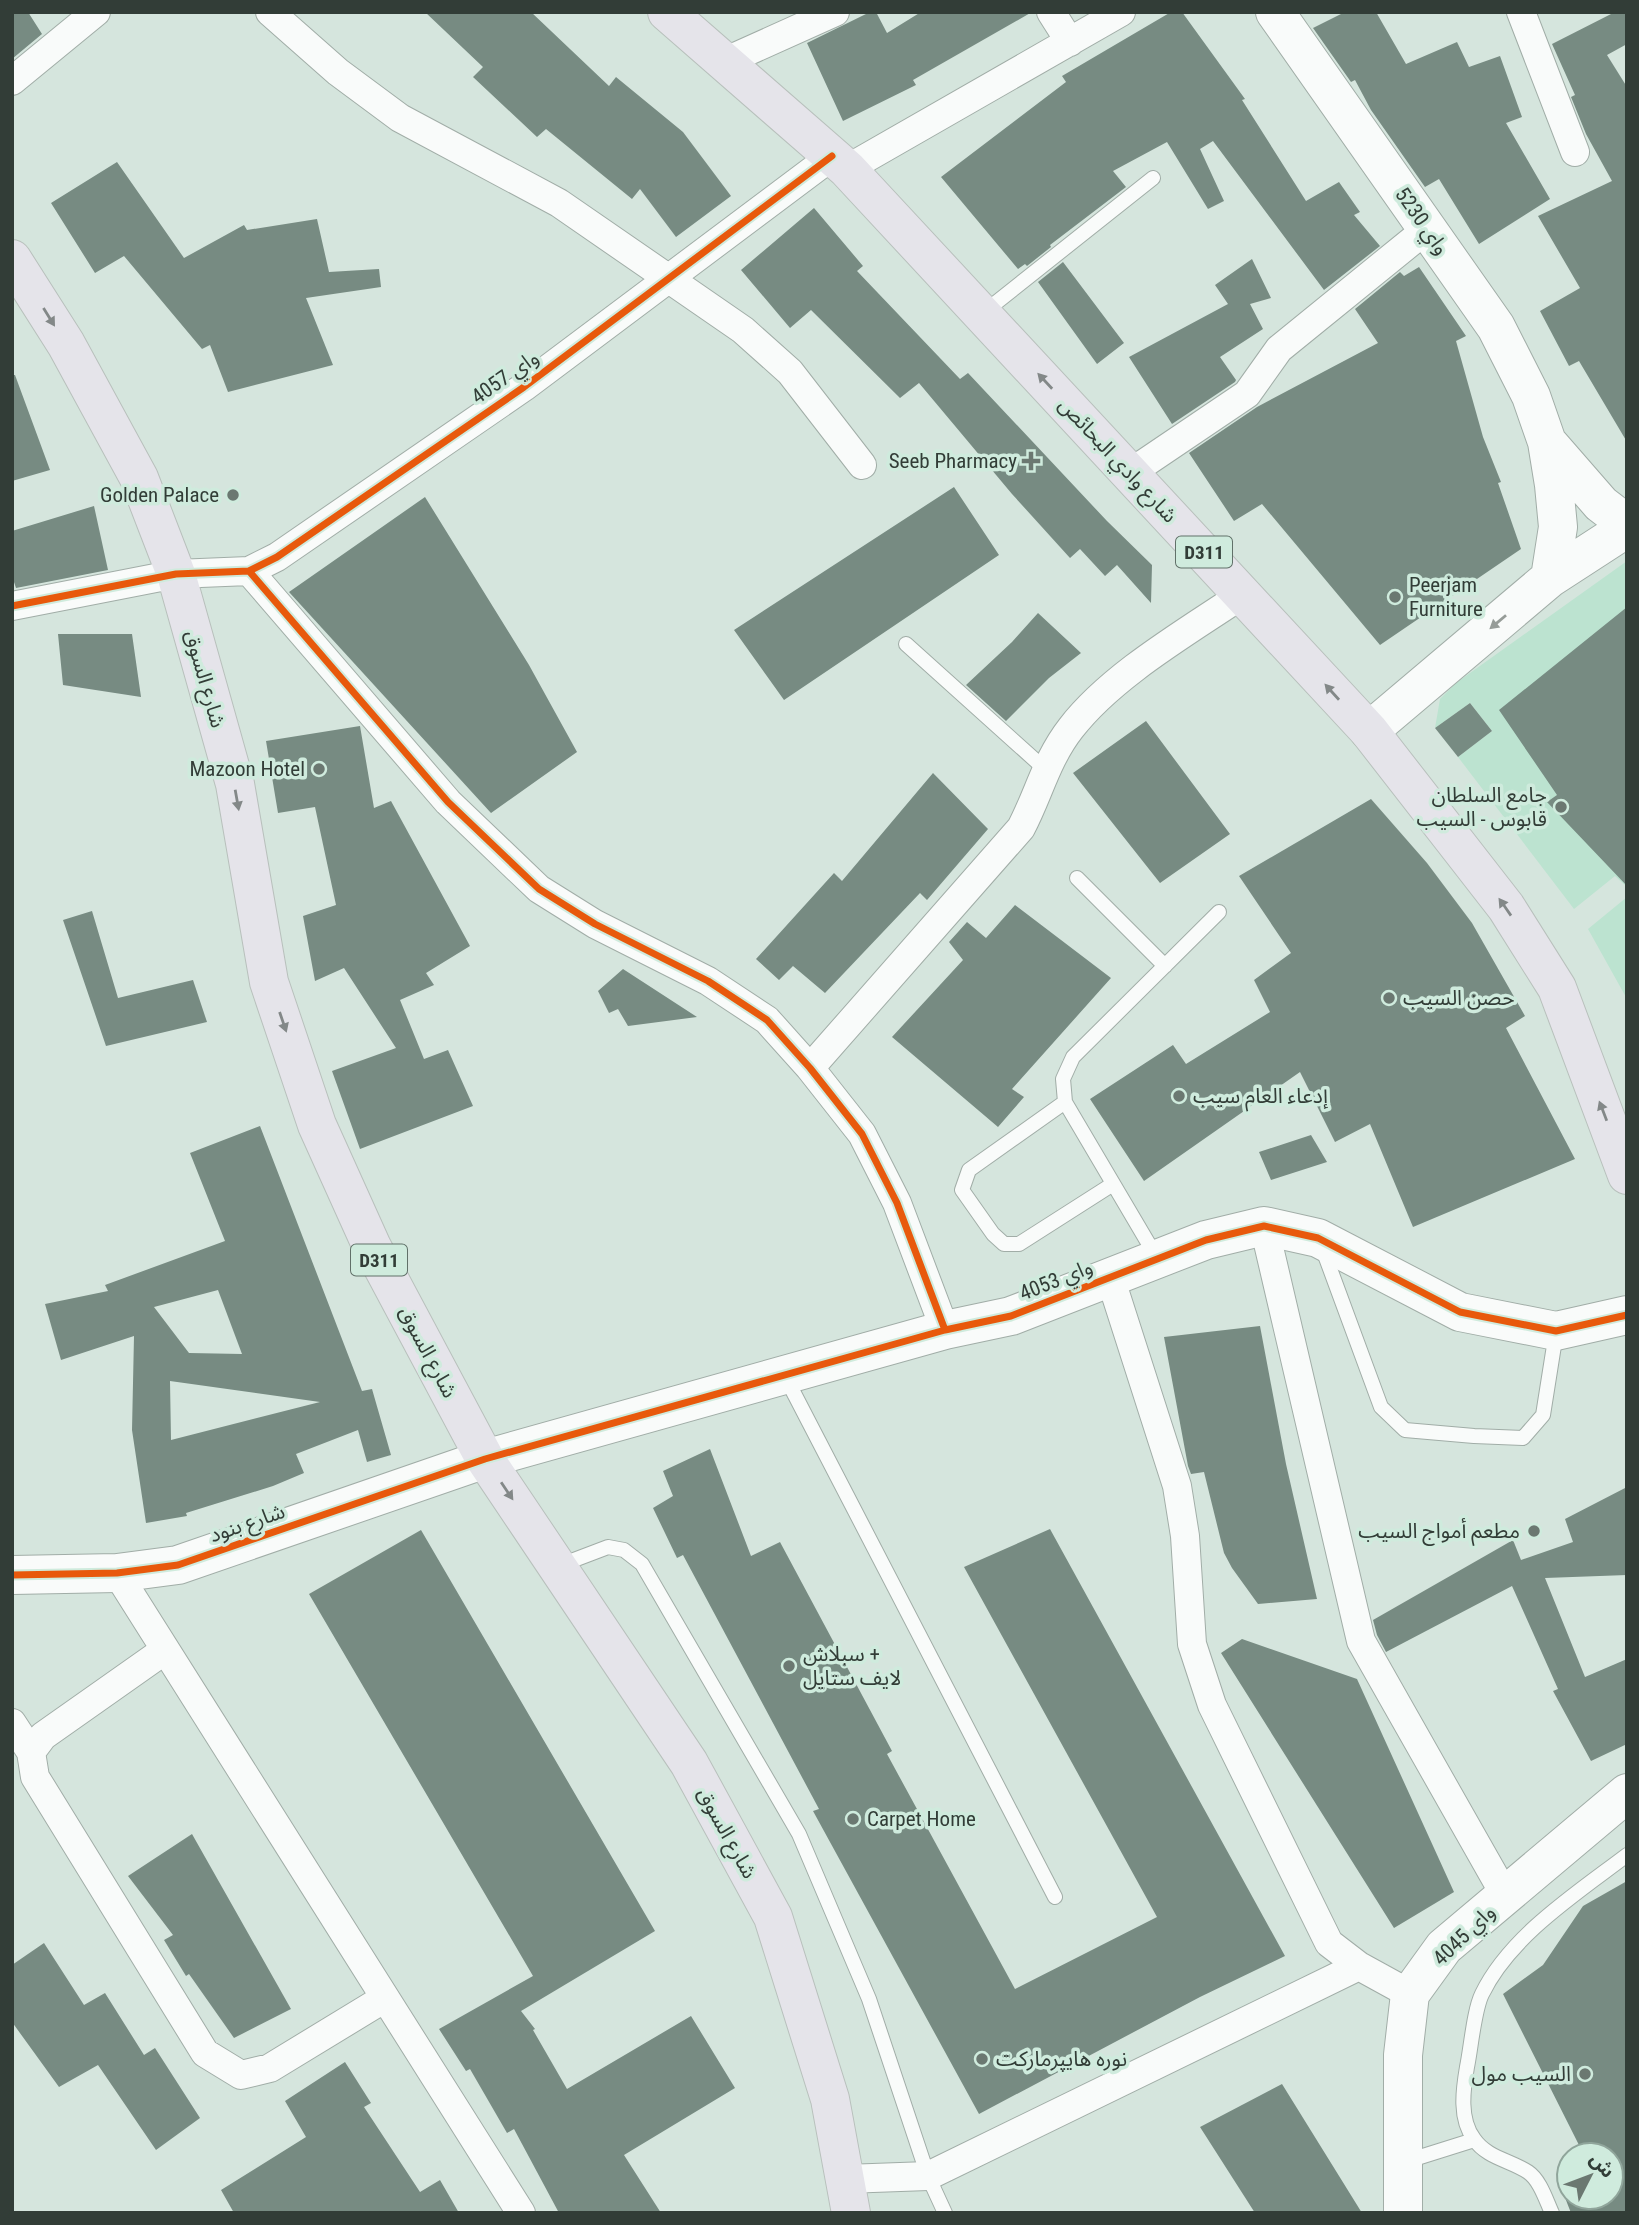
<svg xmlns="http://www.w3.org/2000/svg" width="1639" height="2225" font-family="'Roboto Condensed','Noto Sans Arabic',sans-serif">
<style>
.green{fill:#bce3d0}
.building{fill:#778b82;fill-rule:evenodd}
.lines{fill:none;stroke-linecap:round;stroke-linejoin:round}
.lane-casing{stroke:#a1ada7;stroke-width:16}
.street-casing{stroke:#a1ada7;stroke-width:30}
.secondary-casing{stroke:#a1ada7;stroke-width:40}
.primary-casing{stroke:#b8c0bc;stroke-width:40}
.lane{stroke:#f9fbfa;stroke-width:14}
.street{stroke:#f9fbfa;stroke-width:28}
.secondary{stroke:#f9fbfa;stroke-width:38}
.primary{stroke:#e5e4ea;stroke-width:38}
.cycleway-casing{stroke:#cfebdd;stroke-width:11}
.cycleway{stroke:#e8590c;stroke-width:7}
.oneway{fill:#838888}
.oneway2{fill:#969c98}
.poi-dot{fill:#6b7871;stroke:#cfebdd;stroke-width:2.5}
.labels{text-anchor:middle;dominant-baseline:central;stroke-width:7;stroke-linejoin:round;paint-order:stroke}
.shield{fill:#cfebdd;stroke:#617169;stroke-width:2}
.shield-label{font-size:19px;font-weight:bold;fill:#323d37}
.street-label{font-size:21px;fill:#323d37;stroke:#cfebdd}
.poi-label{font-size:21px;fill:#323d37;stroke:#cfebdd;text-anchor:end}
</style>
<rect width="100%" height="100%" fill="#d5e5dd"/>
<!-- green -->
<path class="green" d="M1627 561V887L1615 876 1574 909 1458 757 1492 731 1470 703 1435 728 1440 699 1456 683Z
M1627 897V999L1588 929Z"/>
<!-- building -->
<path class="building" d="M12 12H28L42 34 12 59Z
M425 12H531L609 86 616 77 683 132 731 196 676 237 640 189 632 199 546 129 537 137 473 77 483 67Z
M870 12H876L887 33 921 12H1032L913 80 916 85 843 121 807 43Z
M1171 12H1182L1245 99 1242 100 1306 201 1339 182 1360 212 1354 215 1380 246 1324 290 1213 141 1200 149 1224 201 1208 209 1167 142 1113 171 1126 187 1050 245 1051 247 1027 266 1025 264 1018 269 941 177 1066 82 1062 76Z
M1345 12H1376L1406 64 1457 42 1469 67 1500 56 1522 117 1506 123 1550 199 1479 244 1439 179 1425 187 1371 110 1355 80 1351 82 1313 28Z
M1615 12H1627V44L1607 55 1627 87V442L1579 361 1569 366 1540 311 1580 288 1538 216 1612 181 1586 134 1571 97 1575 95 1552 44Z
M117 162 184 258 244 225 247 230 317 219 329 272 379 269 381 287 306 298 333 365 228 392 210 345 202 349 124 256 95 273 51 203Z
M814 208 863 266 857 271 960 379 968 373 1107 521 1152 565 1151 603 1117 565 1105 576 1080 549 1070 558 1012 494 919 383 900 398 811 310 790 328 741 270Z
M1252 259 1271 298 1250 304 1263 329 1220 357 1236 380 1235 382 1172 424 1129 357 1228 304 1215 285Z
M1063 262 1124 343 1097 364 1038 282Z
M1419 267 1466 336 1456 341 1483 437 1501 482 1498 483 1521 549 1380 645 1262 504 1234 521 1189 453 1257 407 1378 343 1355 309 1400 272 1404 276Z
M12 375H15L50 470 12 481Z
M954 487 999 555 784 700 734 630Z
M425 497 529 665 577 752 491 813 289 592Z
M94 506 108 570 16 588 12 576V531Z
M1627 607V886L1547 802 1557 795 1499 710Z
M1038 613 1081 653 1049 678 1006 721 966 685 1012 642Z
M58 634H132L141 697 63 685Z
M1470 703 1492 731 1458 757 1435 728Z
M1146 721 1230 834 1160 883 1073 773Z
M360 726 374 808 391 801 470 946 426 973 434 985 400 1000 424 1059 448 1050 473 1106 360 1149 332 1071 396 1048 344 968 315 981 303 916 336 905 315 807 278 813 266 741Z
M933 773 988 829 927 900 920 893 825 993 793 966 779 980 756 959 834 873 842 881Z
M1371 799 1427 863 1472 923 1525 1016 1506 1028 1575 1159 1413 1227 1370 1124 1335 1142 1300 1072 1144 1181 1090 1099 1173 1045 1186 1064 1270 1012 1254 980 1291 953 1239 876Z
M1015 905 1111 978 1012 1089 1024 1097 998 1127 892 1037 963 960 949 942 967 922 986 938Z
M92 911 118 998 193 980 207 1022 106 1046 63 920Z
M623 969 697 1017 628 1026 618 1009 609 1013 598 991Z
M260 1126 362 1391 372 1389 391 1455 367 1462 358 1430 296 1454 304 1473 273 1486 186 1513 187 1516 146 1523 132 1430 134 1336 61 1360 45 1304 108 1291 105 1285 225 1241 190 1153ZM218 1290 242 1354 189 1353 154 1307ZM170 1381 320 1402 171 1440Z
M1311 1135 1327 1162 1271 1180 1259 1152Z
M1260 1326 1286 1464 1317 1599 1258 1604 1232 1568 1224 1553 1204 1472 1191 1474 1188 1466 1164 1337Z
M710 1449 751 1556 780 1542 892 1751 887 1754 1015 1989 1157 1917 964 1567 1050 1529 1285 1956 1200 1997 979 2114 813 1811 819 1809 683 1555 677 1558 653 1508 673 1496 663 1471Z
M1627 1487V1575L1545 1578 1585 1677 1627 1659V1744L1591 1761 1553 1691 1558 1689 1512 1586 1386 1652 1377 1635 1373 1620 1513 1540 1521 1560 1573 1542 1565 1519Z
M421 1530 655 1931 521 2011 535 2029 533 2030 567 2089 691 2016 735 2088 624 2155 661 2213H559L514 2129 507 2133 470 2069 466 2071 439 2029 533 1976 309 1594Z
M1242 1639 1357 1679 1454 1892 1394 1928 1221 1653Z
M192 1834 291 2009 234 2038 189 1974 186 1976 164 1940 173 1935 128 1876Z
M1627 1881V2213H1571L1564 2195 1569 2192V2197H1611V2155H1584L1503 1994 1543 1965 1583 1906Z
M44 1943 84 2005 105 1993 144 2055 155 2048 200 2118 156 2150 98 2065 59 2087 12 2022V1965Z
M345 2062 371 2103 364 2107 420 2192 440 2180 459 2213H234L221 2190 306 2137 285 2101Z
M1282 2084 1362 2213H1255L1200 2127Z"/>
<g class="lines">
<defs>
<path id="lane" d="M983 313 1153 178
M906 644 1045 769
M1077 878 1165 966
M1065 1102 969 1170 962 1190 993 1234 1004 1244H1019L1113 1184
M1322 1247 1381 1407 1405 1430 1474 1436 1523 1438 1543 1415 1556 1333
M1157 1258 1065 1102 1063 1079 1073 1057 1219 912
M785 1376 1055 1897
M558 1566 608 1547 624 1550 642 1564 799 1834 869 1999 928 2176 945 2213
M1404 2162 1474 2140
M1552 2213C1546 2200 1540 2180 1528 2172 1510 2160 1487 2158 1474 2139 1459 2119 1463 2090 1467 2067 1471 2048 1474 2010 1482 1994 1510 1936 1577 1893 1627 1855"/>
<path id="street" d="M270 12 338 72 400 118 559 203 743 330 790 372 862 465
M1051 12 1070 42
M1521 12 1575 152
M724 62 835 12
M12 81 96 12
M847 169 1121 12
M1130 473 1247 394 1279 349 1428 228
M249 571 448 802 539 889 595 924 708 981 767 1020 810 1068 862 1134 897 1203 945 1330
M12 606 176 574 249 571 277 557 524 387 832 156
M810 1068 1021 828C1039 794 1046 760 1071 728 1112 675 1187 632 1243 594
M1264 1226 1361 1641 1505 1895
M1110 1277 1177 1486 1185 1536 1192 1644 1212 1705 1329 1943 1359 1966
M117 1573 521 2213
M165 1650 43 1736 31 1752 35 1777 205 2053 241 2075 270 2068 385 1998
M12 1723 31 1752
M845 2179 928 2176 1359 1966 1410 1994"/>
<path id="secondary" d="M1275 12 1496 327 1531 396 1547 442 1554 485 1558 527 1550 578
M1547 442 1601 504 1627 524
M1369 731 1550 578 1627 528
M12 1575 117 1573 178 1565 485 1459 945 1330 1011 1316 1206 1240 1264 1226 1318 1238 1460 1312 1556 1331 1627 1315
M1403 2213V2055L1410 1994 1444 1947 1627 1793"/>
<path id="primary" d="M667 12 847 169 1369 731 1506 907 1557 988 1627 1175
M12 259 66 344 139 478 176 574 235 784 269 982 317 1125 372 1247 485 1459 689 1763 773 1917 830 2099 851 2213"/>
</defs>
<!-- lane casing -->
<use href="#lane" class="lane-casing"/>
<!-- street casing -->
<use href="#street" class="street-casing"/>
<!-- secondary casing -->
<use href="#secondary" class="secondary-casing"/>
<!-- primary casing -->
<use href="#primary" class="primary-casing"/>
<!-- lane -->
<use href="#lane" class="lane"/>
<!-- street -->
<use href="#street" class="street"/>
<!-- secondary -->
<use href="#secondary" class="secondary"/>
<!-- primary -->
<use href="#primary" class="primary"/>
<defs>
<path id="cycleway" d="M249 571 448 802 539 889 595 924 708 981 767 1020 810 1068 862 1134 897 1203 945 1330
M12 606 176 574 249 571 277 557 524 387 832 156
M12 1575 117 1573 178 1565 485 1459 945 1330 1011 1316 1206 1240 1264 1226 1318 1238 1460 1312 1556 1331 1627 1315"/>
</defs>
<!-- cycleway casing -->
<use href="#cycleway" class="cycleway-casing"/>
<!-- cycleway -->
<use href="#cycleway" class="cycleway"/>
</g>
<!-- one-way arrows -->
<defs><path id="oneway-solid" d="M-6-.8H1V-3.2L6.5 0L1 3.2V.8H-6Z" transform="scale(1.75)"/></defs>
<g class="oneway">
<use href="#oneway-solid" transform="translate(49 317) rotate(58)"/>
<use href="#oneway-solid" transform="translate(1045 381) rotate(-133)"/>
<use href="#oneway-solid" transform="translate(1332 692) rotate(-132)"/>
<use href="#oneway-solid" transform="translate(237 800) rotate(80)"/>
<use href="#oneway-solid" transform="translate(1505 907) rotate(-125)"/>
<use href="#oneway-solid" transform="translate(283 1022) rotate(71)"/>
<use href="#oneway-solid" transform="translate(1603 1111) rotate(-111)"/>
<use href="#oneway-solid" transform="translate(507 1491) rotate(56)"/>
</g>
<use class="oneway2" href="#oneway-solid" transform="translate(1498 622) rotate(140)"/>
<!-- markers -->
<g class="poi-dot">
<path d="M1027.5 450.5h7v7h7v7h-7v7h-7v-7h-7v-7h7z"/>
<circle cx="233" cy="495" r="7"/>
<circle cx="1395" cy="597" r="7"/>
<circle cx="319" cy="769" r="7"/>
<circle cx="1561" cy="807" r="7"/>
<circle cx="1389" cy="998" r="7"/>
<circle cx="1179" cy="1096" r="7"/>
<circle cx="1534" cy="1531" r="7"/>
<circle cx="789" cy="1666" r="7"/>
<circle cx="853" cy="1819" r="7"/>
<circle cx="982" cy="2059" r="7"/>
<circle cx="1585" cy="2074" r="7"/>
</g>
<g class="labels">
<!-- shield labels -->
<g class="shield">
<rect x="1176" y="536.5" width="56" height="31" rx="5"/>
<rect x="351" y="1244.5" width="56" height="31" rx="5"/>
</g>
<g class="shield-label">
<text x="1204" y="552">D311</text>
<text x="379" y="1260">D311</text>
</g>
<!-- street labels -->
<g class="street-label">
<text transform="translate(1422 221) rotate(55)">واي 5230</text>
<text transform="translate(505 377) rotate(-35)">واي 4057</text>
<text transform="translate(1118 460) rotate(47)">شارع وادي البحائص</text>
<text transform="translate(205 679) rotate(74)">شارع السوق</text>
<text transform="translate(1056 1280) rotate(-22)">واي 4053</text>
<text transform="translate(428 1352) rotate(62)">شارع السوق</text>
<text transform="translate(247 1523) rotate(-19)">شارع بنود</text>
<text transform="translate(727 1833) rotate(61)">شارع السوق</text>
<text transform="translate(1464 1935) rotate(-44)">واي 4045</text>
</g>
<!-- poi labels -->
<g class="poi-label">
<text x="1017" y="461">Seeb Pharmacy</text>
<text x="219" y="495">Golden Palace</text>
<text x="1409" y="585" text-anchor="start">Peerjam<tspan x="1409" dy="24">Furniture</tspan></text>
<text x="305" y="769">Mazoon Hotel</text>
<text x="1547" y="795">جامع السلطان<tspan x="1547" dy="24">قابوس - السيب</tspan></text>
<text x="1403" y="998" text-anchor="start">حصن السيب</text>
<text x="1193" y="1096" text-anchor="start">إدعاء العام سيب</text>
<text x="1520" y="1531">مطعم أمواج السيب</text>
<text x="803" y="1654" text-anchor="start">سبلاش +<tspan x="803" dy="24">لايف ستايل</tspan></text>
<text x="867" y="1819" text-anchor="start">Carpet Home</text>
<text x="996" y="2059" text-anchor="start">نوره هايپرماركت</text>
<text x="1571" y="2074">السيب مول</text>
</g>
</g>
<!-- border -->
<rect width="1639" height="2225" fill="none" stroke="#323d37" stroke-width="28"/>
<!-- north arrow -->
<g transform="translate(1590 2176) rotate(48)"><circle r="33" fill="#cfebdd" stroke="#90a59b" stroke-width="2"/>
<path d="M0-5L12 26L0 18L-12 26Z" fill="#6b7871"/>
<text y="-10" font-size="19" font-weight="bold" text-anchor="middle" fill="#323d37">ش</text>
</g>
</svg>
